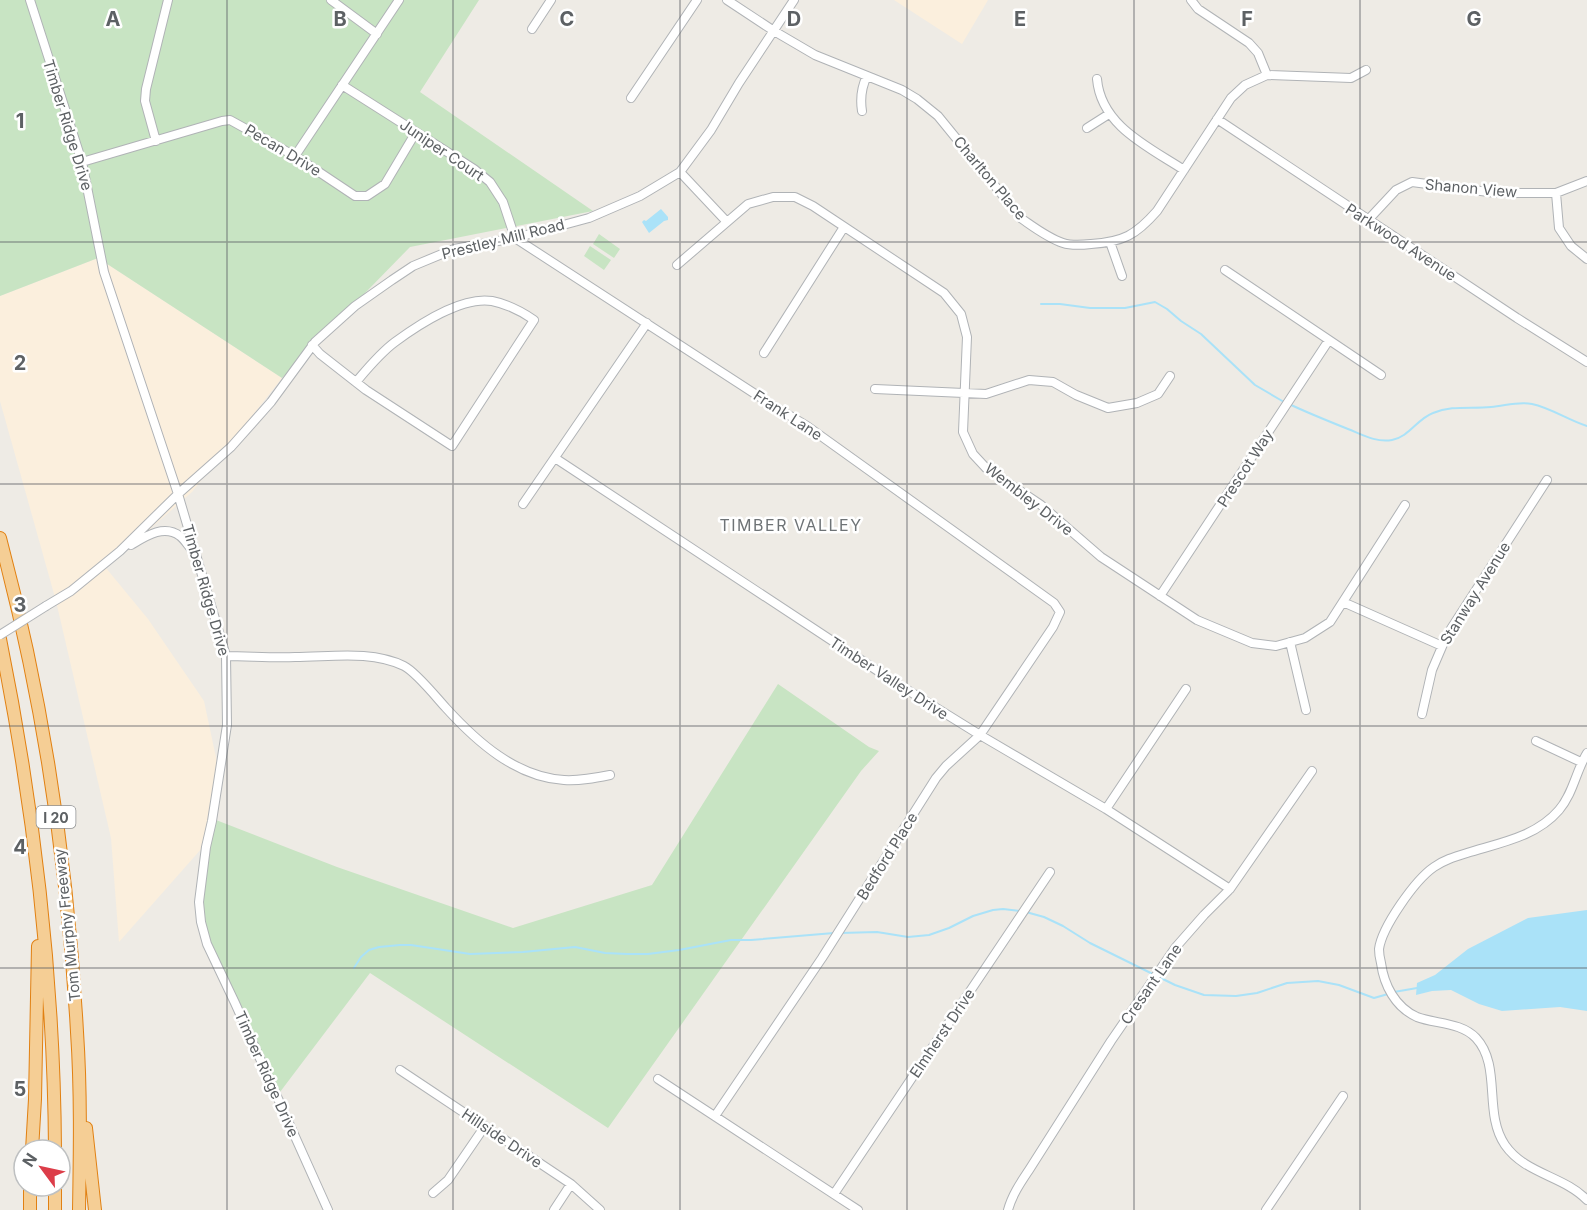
<svg xmlns="http://www.w3.org/2000/svg" width="1587" height="1210" font-family="Inter,sans-serif">
<style>
.commercial{fill:#fbefdd}
.green{fill:#c8e4c3}
.water{fill:#aae2f8}
.lines{fill:none;stroke-linecap:round;stroke-linejoin:round}
.stream{stroke:#aae2f8;stroke-width:2}
.minor-casing{stroke:#b0b3b6;stroke-width:10}
.highway-casing{stroke:#e18012;stroke-width:14}
.minor{stroke:#fff;stroke-width:8}
.highway{stroke:#f5ce95;stroke-width:12}
.minor-bridge-casing{stroke:#b0b3b6;stroke-width:10;stroke-linecap:butt}
.minor-bridge{stroke:#fff;stroke-width:8}
.grid{fill:none;stroke:#5d6164;stroke-width:1.5;stroke-opacity:0.55}
.labels{text-anchor:middle;dominant-baseline:central;stroke-width:5;stroke-linejoin:round;paint-order:stroke}
.shield{fill:#fff;stroke:#8e9092;stroke-width:1.5}
.shield-label{font-size:14px;font-weight:bold;fill:#5d6164}
.street-label{font-size:15px;fill:#5d6164;stroke:#fff}
.neighbourhood-label{font-size:16px;letter-spacing:1.5px;fill:#6e7376;stroke:#fff}
.grid-label{font-size:20px;text-anchor:middle;font-weight:bold;fill:#5d6164;stroke:#fff;stroke-width:5;stroke-linejoin:round;paint-order:stroke}
</style>
<rect width="100%" height="100%" fill="#eeebe5"/>
<!-- commercial -->
<path class="commercial" d="M894 0H988L962 44Z
M98 258 282 378 192 492 106 568 148 619 204 701 218 767 210 839 119 942 111 838 56 601 0 401V296Z"/>
<!-- green -->
<path class="green" d="M0 0H479L420 92 593 211 410 247 282 378 98 258 0 296Z
M599 234 620 249 614 258 593 244Z
M590 246 611 260 604 270 584 256Z
M778 684 869 747 879 751 861 771 608 1128 370 973 277 1096 207 944 199 902 216 820 337 867 513 928 652 885Z"/>
<!-- water -->
<path class="water" d="M661 209 668 217V220L664 221 649 233 642 222 644 220 646 221Z
M1587 910V1011L1560 1007 1502 1011 1479 1004 1451 990 1432 991 1416 995 1417 983 1435 975 1468 949 1528 918Z"/>
<g class="lines">
<!-- stream -->
<path class="stream" d="M1041 304H1060L1090 308H1125L1155 302 1167 309 1181 321 1201 334 1255 385 1284 402
M1289 404C1308 413 1328 421 1348 429 1361 434 1376 443 1392 440 1409 437 1417 419 1433 413 1452 405 1471 409 1491 407 1505 406 1518 401 1532 404 1551 408 1568 420 1587 426
M1026 912 1044 917 1063 926 1090 943 1175 985 1204 995 1236 996 1257 993 1287 983 1318 981 1339 985 1374 998 1388 994
M840 933 877 932 908 937 929 935 949 928 973 916 993 910 1003 909 1020 911
M354 968 361 957 369 950 379 947 400 945H411L470 954 523 952 575 947 605 953 627 954H648L679 950 731 940H751L834 933
M1394 992 1417 988"/>
<defs>
<path id="minor" d="M30 0 82 162 104 272 178 494 226 656 227 725 212 821 206 847 199 902 201 922 207 944 235 1003 328 1210
M331 0 377 34
M727 0 774 31 815 55 902 90 917 99 938 116 1022 219C1035 228 1048 238 1063 243 1072 246 1082 245 1091 244 1123 242 1136 235 1157 211L1231 98 1245 85 1267 75 1351 78 1366 70
M1191 0 1198 9 1249 43 1258 53 1267 75
M532 29 551 0
M1097 79C1101 126 1149 147 1184 170
M342 85 416 132 474 169 490 182 503 202 515 238 772 405 807 426 1054 603 1060 612 1053 627 980 735 946 766 936 778 822 958 715 1116
M631 98 697 0
M862 111C860 98 861 88 867 76
M1217 119 1517 318 1587 362
M1087 128 1109 114
M156 141 145 101 146 89 168 0
M295 156 399 0
M82 162 222 121 230 120 295 156 355 196H367L385 184 416 132
M680 172 727 222
M1556 193 1559 228 1571 246 1587 259
M1368 220 1396 190 1412 182 1496 193H1556L1587 181
M1110 242 1122 276
M677 265 748 204 773 197H795L813 206 944 293 961 314 967 337 963 432 973 454 986 468 1041 505 1101 557 1197 620 1252 643 1276 646 1305 638 1330 622 1405 505
M1225 270 1381 375
M312 345 320 354 366 390 452 446 534 320C521 311 507 304 492 301 462 296 418 325 395 342 380 353 368 368 356 382
M764 353 844 227
M875 389 986 394 1029 380 1053 382 1076 395 1108 408 1137 403 1158 394 1170 376
M555 458 893 681 980 735 1106 809 1230 889
M523 504 647 323
M131 545C146 536 164 524 180 536 185 540 189 547 193 551
M1160 596 1329 340
M1343 602 1442 646
M46 606 71 591 120 551 178 494 231 447 271 402 315 342 355 306 392 280 413 266 454 249 515 238 589 218 640 196 680 172 711 130 739 83 794 0
M1290 642 1306 710
M226 656C249 656 272 658 295 657 331 657 371 650 404 666 416 672 436 697 446 708 477 742 516 777 564 780 580 781 595 778 610 775
M1422 714 1432 670 1447 635 1547 480
M1536 741 1581 762
M1587 753C1576 771 1573 794 1559 810 1536 837 1499 843 1467 853 1454 857 1444 860 1434 867 1415 880 1382 927 1379 949 1379 954 1380 959 1381 963 1384 985 1395 1007 1417 1017 1435 1024 1461 1022 1476 1038 1502 1066 1483 1113 1505 1145 1525 1174 1564 1176 1587 1200
M1106 809 1186 689
M400 1070 571 1184 600 1210
M658 1079 858 1210
M433 1193 448 1180 485 1126
M834 1194 1050 872
M554 1210 571 1184
M1008 1210C1012 1195 1021 1182 1029 1170L1111 1041 1175 948 1204 915 1230 889 1312 771
M1266 1210 1343 1096"/>
<path id="highway" d="M0 538C43 699 68 866 77 1032 81 1091 80 1151 79 1210
M0 639C34 807 54 978 55 1150
M86 1128 95 1210
M32 1150 35 1099 38 946
M55 1186V1210
M30 1210V1186"/>
</defs>
<!-- minor casing -->
<use href="#minor" class="minor-casing"/>
<!-- highway casing -->
<use href="#highway" class="highway-casing"/>
<!-- minor -->
<use href="#minor" class="minor"/>
<!-- highway -->
<use href="#highway" class="highway"/>
<defs>
<path id="minor-bridge" d="M0 635 46 606"/>
</defs>
<!-- minor-bridge casing -->
<use href="#minor-bridge" class="minor-bridge-casing"/>
<!-- minor-bridge -->
<use href="#minor-bridge" class="minor-bridge"/>
</g>
<!-- grid -->
<path class="grid" d="M227 0V1210M453 0V1210M680 0V1210M907 0V1210M1134 0V1210M1360 0V1210M0 242H1587M0 484H1587M0 726H1587M0 968H1587"/>
<g class="labels">
<!-- shield labels -->
<rect class="shield" x="36.5" y="806" width="39" height="22" rx="4.5"/>
<g class="shield-label">
<text x="56" y="817">I 20</text>
</g>
<!-- street labels -->
<g class="street-label">
<text transform="translate(68 125) rotate(73)">Timber Ridge Drive</text>
<text transform="translate(283 150) rotate(31)">Pecan Drive</text>
<text transform="translate(442 150) rotate(34)">Juniper Court</text>
<text transform="translate(990 178) rotate(50)">Charlton Place</text>
<text transform="translate(1471 188) rotate(5)">Shanon View</text>
<text transform="translate(503 239) rotate(-14)">Prestley Mill Road</text>
<text transform="translate(1401 242) rotate(33)">Parkwood Avenue</text>
<text transform="translate(788 415) rotate(33)">Frank Lane</text>
<text transform="translate(1245 468) rotate(-57)">Prescot Way</text>
<text transform="translate(1029 499) rotate(38)">Wembley Drive</text>
<text transform="translate(206 590) rotate(74)">Timber Ridge Drive</text>
<text transform="translate(1475 593) rotate(-58)">Stanway Avenue</text>
<text transform="translate(889 678) rotate(33)">Timber Valley Drive</text>
<text transform="translate(887 856) rotate(-58)">Bedford Place</text>
<text transform="translate(67 925) rotate(-96)">Tom Murphy Freeway</text>
<text transform="translate(1151 984) rotate(-55)">Cresant Lane</text>
<text transform="translate(942 1033) rotate(-56)">Elmherst Drive</text>
<text transform="translate(267 1074) rotate(66)">Timber Ridge Drive</text>
<text transform="translate(502 1138) rotate(34)">Hillside Drive</text>
</g>
<!-- neighbourhood labels -->
<g class="neighbourhood-label">
<text x="791" y="525">TIMBER VALLEY</text>
</g>
</g>
<g class="grid-label">
<text x="113" y="26">A</text>
<text x="340" y="26">B</text>
<text x="567" y="26">C</text>
<text x="794" y="26">D</text>
<text x="1020" y="26">E</text>
<text x="1247" y="26">F</text>
<text x="1474" y="26">G</text>
<text x="20" y="128">1</text>
<text x="20" y="370">2</text>
<text x="20" y="612">3</text>
<text x="20" y="854">4</text>
<text x="20" y="1096">5</text>
</g>
<!-- north arrow -->
<g transform="translate(42 1168) rotate(303)"><circle r="28" fill="#ffffff" stroke="#bec0c1" stroke-width="1.5"/>
<path d="M0-4.5L10 22L0 15L-10 22Z" fill="#dc3d49"/>
<text y="-9" font-size="16" font-weight="bold" text-anchor="middle" fill="#5d6164">N</text>
</g>
</svg>
